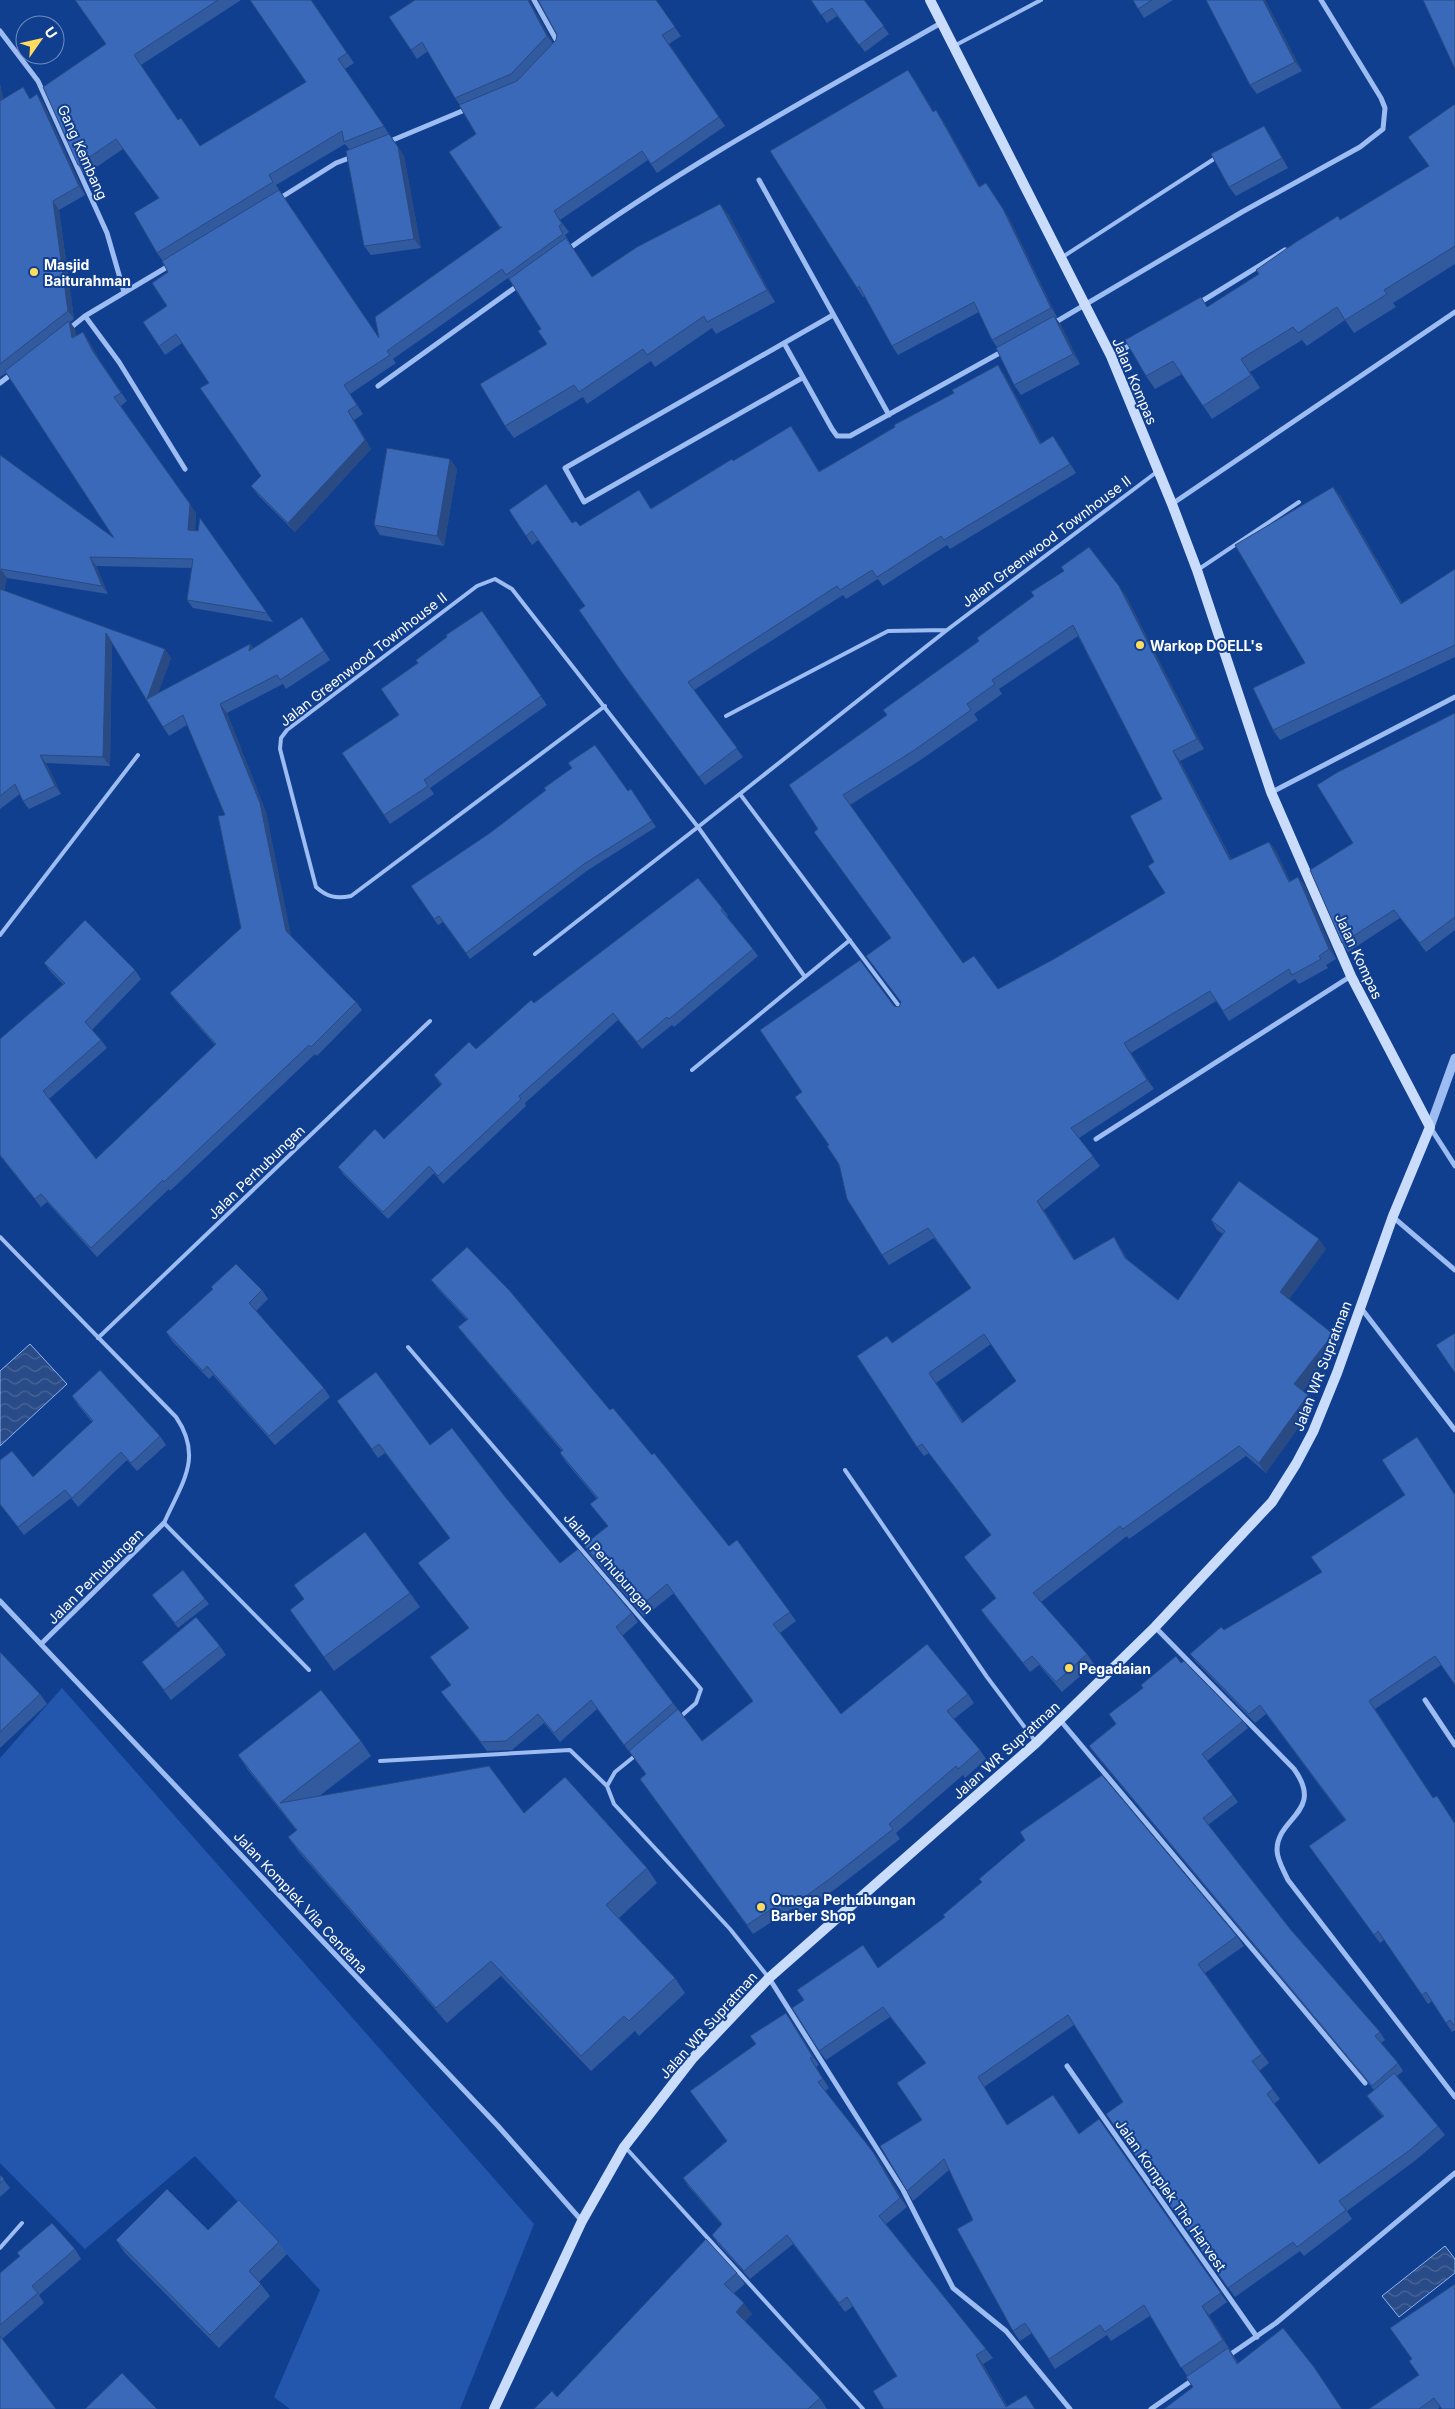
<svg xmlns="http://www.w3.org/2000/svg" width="1455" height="2409" font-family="Inter,sans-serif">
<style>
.grass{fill:#2357ae}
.water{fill:url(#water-waves);stroke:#8db6f5}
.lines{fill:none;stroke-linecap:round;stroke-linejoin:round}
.service{stroke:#9cbcf2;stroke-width:4}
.minor{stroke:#9cbcf2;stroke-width:5}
.tertiary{stroke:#9cbcf2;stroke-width:9}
.secondary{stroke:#cadcfc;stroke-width:10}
.wall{fill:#325a9f;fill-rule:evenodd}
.shaded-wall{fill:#294a82}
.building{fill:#3a69b9;stroke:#294a82;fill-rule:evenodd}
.poi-dot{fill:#ffdc5d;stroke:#113f8f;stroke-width:2}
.labels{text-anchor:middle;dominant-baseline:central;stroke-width:4;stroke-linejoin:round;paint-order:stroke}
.street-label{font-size:14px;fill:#fff;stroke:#113f8f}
.poi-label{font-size:14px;font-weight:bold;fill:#fff;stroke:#113f8f;text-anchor:start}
</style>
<defs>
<pattern id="water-waves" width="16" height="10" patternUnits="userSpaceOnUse" patternTransform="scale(1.25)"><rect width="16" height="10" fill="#294b87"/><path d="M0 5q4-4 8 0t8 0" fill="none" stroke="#496699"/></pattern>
</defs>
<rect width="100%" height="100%" fill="#113f8f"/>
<!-- grass -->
<path class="grass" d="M62 1688 534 2224 460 2409H290L274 2397 320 2290 195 2156 85 2249 0 2163V1758Z"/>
<!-- water -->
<path class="water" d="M30 1344 67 1384 0 1446V1371Z
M1445 2246 1455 2259V2273L1399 2317 1382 2296Z"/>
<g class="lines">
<!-- service -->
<path class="service" d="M954 46 1041 0
M1061 258 1217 157
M1199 569 1299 502
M605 706 351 896C336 899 327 897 316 887L280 749 281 738 287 730 477 586 495 579 512 589 698 827 947 630 1158 471
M726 716 888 631 947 630
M740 794 902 1010
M0 935 138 755
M535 954 698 827 805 977
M692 1070 850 940
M0 1237 176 1417C204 1458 181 1484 164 1523L309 1670
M98 1338 430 1021
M408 1347 701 1689 696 1703 679 1718
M845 1470 987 1677 1035 1741
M380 1761 570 1750 607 1786 614 1804 730 1929 769 1978
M607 1786 615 1772 636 1755
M626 2148 863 2409
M0 2248 22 2223"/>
<!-- minor -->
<path class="minor" d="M534 0 558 43
M0 31 38 81 107 233 124 292
M388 142 467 109
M759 180 889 415
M277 200 336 163 352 157
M567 250C685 165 815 95 941 23
M1199 303 1285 250
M85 316 119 362 185 469
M1054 323 1242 212 1360 147 1383 129 1385 108 1381 98 1321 0
M69 329 85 316 172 264
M784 343 832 429 837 436H850L1005 350
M1111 356 1134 343
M802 378 584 502 565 468 833 315
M0 383 13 373
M378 386 520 284
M1172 504 1455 312
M1272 792 1455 697
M1430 1127 1455 1166
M1096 1139 1351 976
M1393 1217 1455 1270
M1361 1308 1455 1430
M0 1601 498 2126 582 2221
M1155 1627 1294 1769C1325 1812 1277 1817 1277 1850 1277 1860 1284 1871 1288 1880L1455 2097
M41 1644 164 1523
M1425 1700 1455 1745
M1060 1720 1365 2083
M769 1978 903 2190 953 2288 1006 2331 1070 2409
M1067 2066 1257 2337
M1228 2356 1276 2323 1455 2173
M1151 2409 1194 2379"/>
<!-- tertiary -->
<path class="tertiary" d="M1430 1127 1455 1058"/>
<!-- secondary -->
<path class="secondary" d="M494 2409 582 2221 624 2147 693 2058 769 1978 1036 1743 1155 1627 1272 1502 1296 1464 1313 1432 1337 1373 1393 1216 1430 1127 1351 976 1271 792 1197 570 1172 504 1111 356 930 0"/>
</g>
<!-- wall -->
<path class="wall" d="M75 0H241L141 65 178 120 200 146 306 82 311 0 354 63 345 69 404 156 421 248 371 255 364 246 350 150 345 144 276 185 379 338 500 228 449 152 476 134 460 105 455 98 428 51 417 59 389 17 530 2 553 44 656 0 681 36 669 44 725 126 657 173 648 160 560 220 569 232 565 235 592 277 720 204 729 216 775 302 716 334 712 328 655 367 651 361 587 404 583 397 514 438 505 426 547 344 541 329 508 278 393 359 396 363 350 394 363 414 354 420 371 449 295 532 258 495 251 486 261 476 209 383 182 343 165 355 143 322 167 306 168 272 163 261 157 253 159 198 123 149 85 175 78 165 106 44Z
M811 0H864L889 34 865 52 837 16 827 23Z
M1133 0H1173L1144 18Z
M1206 0H1265L1302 71 1257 94 1250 85Z
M914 79 933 111 942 119 980 187 1009 218 1057 317 1056 318 1061 325 1080 364 1021 395 1014 385 997 347 992 340 979 312 898 355 892 346 865 296 863 297 857 288Z
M0 84 3 99 30 98 43 102 85 195 59 210 74 319 70 322 75 329 76 336 89 341 98 358 127 401 121 406 196 513 195 530 198 531 200 518 273 622 193 608 187 600 192 568 96 566 108 594 7 578 4 591 171 658 158 693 250 644 253 648 308 626 330 660 286 689 283 684 227 713 266 812 291 937 356 1002 362 1010 317 1056 315 1054 170 1191 169 1189 97 1257 47 1202 41 1207 0 1156V1039L63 984 50 971 44 963 135 970 141 979 92 1030 101 1040 107 1048 49 1099 96 1159 215 1045 176 1001 170 993 241 928 225 815 187 725 169 736 163 727 112 643 110 766 46 763 61 794 29 809 23 801 20 794 0 809V455L114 538 6 373 0 377Z
M1455 104V264L1393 303 1396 307 1354 333 1345 320 1307 346 1302 340 1250 372 1260 388 1212 419 1182 374 1155 389 1146 376 1208 307 1259 274 1341 220 1429 166Z
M1270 135 1288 168 1236 196 1229 187Z
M1004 374 1041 444 1059 445 1076 473 950 549 947 545 883 586 878 579 846 599 843 595 694 690 743 757 705 785 627 680 585 606 538 540 532 545 509 510 572 523 580 526 651 508 733 461 797 435 819 471Z
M450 459 457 469 444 546 380 535 374 525Z
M1333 487 1340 496 1402 603 1455 569V657L1280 740 1273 730 1305 663Z
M1126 596 1204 749 1180 761 1232 860 1269 842 1276 851 1290 881 1298 877 1305 886 1336 959 1326 965 1328 968 1299 984 1295 979 1229 1021 1216 1001 1131 1053 1154 1089 1079 1138 1100 1166 1044 1210 1075 1260 1120 1247 1128 1260 1178 1300 1223 1234 1217 1230 1211 1220 1326 1249 1289 1299 1333 1334 1340 1344 1303 1391 1308 1395 1315 1404 1266 1473 1246 1456 1129 1539 1127 1536 1041 1602 1087 1654 1094 1664 1062 1692 1039 1665 1030 1672 988 1620 981 1610 996 1598 964 1557 991 1535 929 1453 924 1456 917 1447 892 1343 971 1288 934 1238 889 1265 882 1255 829 1145 802 1092 894 1006 899 1007 901 1003 891 938 789 785ZM1078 636 1162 799 1154 862 1165 893 1054 959 998 989 963 963 850 805 919 761 978 720 974 714 1002 694 999 689ZM991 1344 1016 1381 963 1422 936 1383Z
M482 611 547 705 430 788 434 794 390 824 342 753 399 715 418 663Z
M1455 713V930L1426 952 1400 918 1348 952 1342 943Z
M631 789 656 827 588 870 470 959 443 922 438 925 411 886Z
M723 909 728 916 727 917 753 949 758 956 674 1027 672 1025 642 1049 618 1020 525 1103 526 1106 443 1184 434 1173 388 1219 343 1174 338 1167 384 1139 441 1085 434 1075 476 1049 534 1003Z
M431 1280 610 1410 729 1546 737 1540 796 1621 780 1633 841 1714 968 1694 974 1703 954 1719 980 1750 986 1759 965 1778 963 1775 896 1833 900 1839 838 1887 798 1915 793 1908 753 1934 640 1779 646 1774 597 1709 560 1742 544 1723 512 1750 487 1751 441 1692 451 1685 430 1657 469 1628 418 1563 450 1538 385 1453 378 1458 337 1401 430 1445 506 1498 560 1563 632 1613 638 1622 622 1636 702 1741 753 1701 674 1593 644 1617 590 1554 584 1545 608 1526 590 1504 597 1499 566 1462 560 1453 562 1451 465 1336 458 1327 467 1320 438 1289Z
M262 1290 268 1299 256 1311 324 1388 330 1397 275 1445 213 1375 209 1379 172 1341 166 1332Z
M72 1396 160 1436 166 1445 137 1471 127 1460 78 1507 71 1498 24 1535 0 1505V1460L33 1477 92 1422 78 1405Z
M1417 1437 1441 1665 1375 1709 1433 1798 1437 1796 1455 1823V2030L1452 2032 1432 2001 1428 2004 1384 1940 1380 1943 1309 1846 1345 1820 1266 1714 1255 1723 1196 1662 1190 1654 1224 1630 1322 1572 1405 1495Z
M294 1585 410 1593 420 1607 334 1671 290 1610 304 1599Z
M152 1595 205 1599 209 1604 178 1628Z
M220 1646 226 1655 171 1700 142 1662Z
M0 1652 40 1694 47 1704 0 1748Z
M1181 1663 1243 1721 1248 1728 1207 1761 1238 1802 1208 1825 1291 1930 1380 2032 1385 2040 1381 2043 1398 2063 1403 2071 1397 2076 1438 2126 1445 2135 1416 2160 1347 2211 1352 2219 1304 2256 1300 2251 1235 2297 1106 2114 1123 2102 1074 2025 984 2087 1007 2125 1079 2134 1099 2119 1227 2302 1209 2315 1238 2363 1314 2367 1193 2387 1187 2376 1150 2316 1111 2341 1107 2335 1055 2369 1032 2333 1020 2341 1013 2331 973 2220 949 2170 913 2201 907 2191 922 2120 926 2063 890 2017 826 2060 819 2051 878 1968 1237 1936 1244 1946 1205 1973 1269 2063 1259 2071 1280 2099 1274 2104 1319 2164 1383 2117 1374 2106 1367 2096 1374 2090 1094 1753 1089 1746 1116 1725Z
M361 1741 371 1756 318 1797 524 1813 647 1868 657 1883 619 1918 675 1978 685 1993 639 2036 635 2031 591 2071 501 1976 447 2023 299 1852 288 1837 297 1831 248 1770 238 1755Z
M786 2013 819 2065 816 2067 829 2088 825 2091 879 2160 907 2207 886 2224 986 2349 993 2358 983 2364 1007 2406 1036 2409H884L897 2376 853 2306 845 2312 793 2244 750 2279 718 2244 712 2235 722 2225 689 2187 683 2178 727 2141 756 2044Z
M0 2175 10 2188 0 2197Z
M208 2230 279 2242 287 2254 259 2282 270 2296 219 2348 125 2253 116 2240Z
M75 2249 81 2259 39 2295 44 2303 2 2339 0 2409V2273Z
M737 2273 745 2284 734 2293 752 2314 745 2321 820 2398 827 2409H534L557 2397Z
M1412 2359 1440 2407 1438 2409H1369L1419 2375Z"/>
<!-- shaded-wall -->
<path class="shaded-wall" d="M528 0H531L530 2 554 45 547 36Z
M1263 0H1265L1302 71 1295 62Z
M908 70 914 79 939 121 933 112Z
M0 84 5 110 0 104Z
M37 94 43 102 85 195 79 186Z
M936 110 942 119 985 196 979 187Z
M1264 126 1270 135 1288 168 1282 158Z
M389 134 404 156 421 248 414 239Z
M992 192 1009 218 1057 317 1051 308Z
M53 201 59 210 74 319 68 311Z
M720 204 729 216 775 302 767 290Z
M1054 316 1061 325 1080 364 1073 354Z
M69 321 75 329 78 347 72 338Z
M83 332 89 341 98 358 127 401 92 350Z
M998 365 1004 374 1047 453 1040 444Z
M348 411 354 420 371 449 295 532 288 523Z
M791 426 797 435 825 481 819 472Z
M1053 436 1059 445 1076 473 1070 464Z
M450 459 457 469 444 546 437 536Z
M1333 487 1340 496 1407 613 1401 604Z
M190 504 196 513 194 538 188 530Z
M90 557 96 566 108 594 102 586Z
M1 569 7 578 2 597 0 594V573Z
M1119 586 1126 596 1204 749 1197 739Z
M106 633 112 641 110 766 103 757Z
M250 644 256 652 249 651Z
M165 649 171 658 153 708 147 699Z
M220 704 227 713 266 812 292 940 286 931Z
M1173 751 1180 761 1237 870 1230 860Z
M40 755 46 763 61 794 55 786Z
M1269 842 1276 851 1295 892 1289 882Z
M1298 877 1305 886 1336 959 1329 949Z
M1124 1043 1131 1053 1154 1089 1147 1080Z
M1037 1201 1044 1210 1081 1270 1074 1260Z
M1114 1237 1132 1267 1125 1258Z
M1319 1239 1326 1249 1287 1302 1280 1292Z
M1333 1334 1340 1344 1301 1394 1294 1384Z
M1308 1395 1315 1404 1266 1473 1259 1463Z
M786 2013 792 2022 819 2065 813 2057Z
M978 2077 984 2087 1014 2135 1007 2125Z
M873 2152 879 2160 907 2207 900 2198Z
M744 2303 752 2314 743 2323 736 2312Z
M1202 2306 1209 2315 1230 2350 1223 2340Z
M976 2355 983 2364 1008 2409H1007Z"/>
<!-- building -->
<path class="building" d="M75 0H218L134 55 178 120 181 118 200 146 306 82 250 0H311L347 53 338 59 384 126 344 142 342 131 269 175 273 182 157 253 134 213 159 198 116 139 78 165 43 87 106 44Z
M415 0H528L547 36 511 74 455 98 422 42 411 50 389 17Z
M538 0H656L675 27 662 35 719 117 651 164 642 151 554 211 562 224 559 226 563 234 506 275 502 269 387 351 390 355 344 385 357 405 348 411 365 440 288 523 251 486 261 476 200 388 209 383 176 334 159 346 143 322 167 306 152 283 168 272 162 261 279 190 379 338 375 317 502 227H500L449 152 476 134 459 105 517 81 556 40 557 35Z
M811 0H864L884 26 859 45 832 8 821 15Z
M1133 0H1152L1138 9Z
M1206 0H1263L1295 62 1250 85Z
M1423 0H1455V69Z
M908 70 933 112 936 110 979 187 986 183 1003 209 1051 308 992 340 974 302 892 346 859 286 857 288 770 151Z
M23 87 30 99 37 94 79 186 53 201 68 311 0 364V101Z
M1455 104V246L1384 290 1387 294 1345 320 1337 307 1298 333 1293 327 1241 359 1251 375 1203 406 1173 361 1146 376 1125 340 1201 297 1207 307 1259 274 1256 270 1296 242 1338 216 1340 220 1429 166 1408 137Z
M1264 126 1282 158 1229 187 1211 154Z
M389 134 398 147 414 239 364 246 346 151Z
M720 204 767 290 707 322 704 316 647 355 643 349 579 392 574 385 505 426 480 384 547 344 538 331 541 329 509 279 566 238 592 277 637 247Z
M1054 316 1073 354 1014 385 996 348Z
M69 321 72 338 83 332 92 350 121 393 114 397 190 504 188 530 198 531 200 518 267 613 187 600 193 559 90 557 102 586 1 569 0 573V455L114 538 5 371Z
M998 365 1040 444 1053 436 1070 464 944 540 941 536 877 577 872 570 840 590 837 586 688 682 737 748 699 777 621 671 579 610 585 606 532 531 526 536 509 510 546 484 572 523 576 521 580 526 639 490 651 509 732 459 733 461 791 426 819 472 895 427 894 425 954 393 952 390Z
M387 448 450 459 437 536 374 525Z
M1333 487 1401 604 1455 569V645L1273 730 1253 688 1305 663 1235 545Z
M1089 547 1119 586 1197 739 1173 751 1230 860 1269 842 1289 882 1298 877 1329 949 1319 956 1321 959 1292 975 1289 969 1223 1011 1210 991 1124 1043 1147 1080 1071 1128 1093 1156 1037 1201 1074 1260 1114 1237 1125 1258 1178 1300 1225 1231 1211 1220 1239 1181 1319 1239 1280 1292 1333 1334 1294 1384 1308 1395 1259 1463 1239 1446 1123 1529 1120 1526 1033 1593 1087 1654 1056 1682 1032 1656 1023 1663 981 1610 996 1598 964 1557 991 1535 922 1444 917 1447 857 1356 887 1336 892 1343 971 1288 928 1228 882 1255 847 1199 839 1164 827 1146 829 1145 795 1097 802 1092 760 1030 860 960 894 1006 899 1007 901 1002 866 956 891 938 814 832 818 829 789 785 887 715 883 710 979 641 977 638 1034 596 1031 592 1064 571 1061 567ZM1073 625 1162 799 1130 816 1154 862 1148 866 1165 893 1054 959 998 989 974 956 963 963 843 795 913 751 971 710 967 704 995 684 992 680ZM984 1334 1016 1381 962 1423 929 1373Z
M0 589 165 649 147 699 250 644 249 651 302 617 324 651 280 680 277 675 220 704 260 803 286 931 356 1002 311 1047 309 1045 164 1182 163 1180 91 1248 41 1194 35 1199 0 1155V1039L65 983 44 963 85 920 135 970 85 1022 101 1040 43 1091 96 1159 216 1044 170 993 241 928 218 816 225 815 183 715 163 727 106 633 103 757 40 755 55 786 23 801 15 784 0 796Z
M482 611 541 696 424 780 428 786 384 815 342 753 399 715 381 689 418 663 416 660 447 637 446 635Z
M1455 713V917L1420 943 1394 910 1342 943 1310 870 1353 843 1317 785 1338 772Z
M595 745 628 791 631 789 652 821 584 864 466 953 439 916 434 919 411 886 490 833 546 790 544 788 572 768 568 763Z
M698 878 723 909 721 910 753 949 669 1019 667 1017 637 1042 613 1013 519 1096 521 1099 438 1176 429 1166 383 1212 338 1167 375 1129 384 1139 442 1084 434 1075 469 1042 476 1049 531 1000 534 1003Z
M467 1247 509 1290 610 1410 613 1408 652 1455 654 1453 729 1546 737 1540 790 1612 773 1624 841 1714 927 1644 968 1694 947 1711 980 1750 958 1769 956 1766 889 1824 893 1829 831 1878 792 1906 787 1899 747 1925 640 1779 646 1774 629 1751 678 1709 702 1741 753 1701 667 1584 638 1608 584 1545 608 1526 590 1504 598 1498 560 1453 563 1450 458 1327 468 1319 431 1280Z
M236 1264 262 1290 249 1303 324 1388 269 1436 207 1366 203 1371 166 1332 213 1289 211 1287Z
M1455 1333V1373L1436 1345Z
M100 1370 160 1436 131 1463 121 1452 72 1498 65 1490 18 1527 0 1504V1460L12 1451 33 1477 93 1421 72 1396Z
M376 1372 430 1445 452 1428 506 1498 560 1563 578 1549 632 1613 616 1627 673 1703 624 1745 591 1700 554 1733 538 1714 506 1741 481 1742 441 1692 451 1685 430 1657 469 1628 418 1563 450 1538 379 1444 372 1449 337 1401Z
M1417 1437 1455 1495V1685L1435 1656 1369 1701 1433 1798 1437 1796 1455 1824V2027L1450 2020 1446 2023 1426 1992 1422 1995 1378 1931 1374 1935 1309 1846 1346 1820 1260 1705 1249 1714 1190 1654 1221 1627 1224 1630 1322 1572 1311 1557 1405 1495 1382 1460Z
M365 1532 410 1593 324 1657 290 1610 304 1599 294 1585Z
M183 1570 205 1599 175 1623 152 1595Z
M196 1617 220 1646 164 1690 142 1662Z
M0 1652 40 1694 0 1732Z
M1176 1656 1181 1663 1184 1661 1243 1721 1202 1754 1233 1795 1203 1818 1291 1930 1380 2032 1375 2036 1398 2063 1372 2086 1089 1746 1116 1724 1109 1714 1143 1688 1141 1685Z
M321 1690 361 1741 280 1803 489 1766 524 1813 565 1777 647 1868 606 1905 675 1978 629 2021 624 2016 581 2056 491 1961 436 2008 288 1837 297 1830 238 1755Z
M1102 1775 1237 1936 1198 1964 1262 2054 1252 2061 1273 2089 1267 2094 1319 2164 1384 2116 1367 2096 1394 2073 1438 2126 1410 2150 1339 2201 1346 2210 1297 2247 1293 2242 1228 2288 1106 2114 1123 2102 1068 2015 978 2077 1007 2125 1053 2095 1079 2134 1099 2119 1221 2293 1202 2306 1223 2340 1181 2368 1144 2305 1105 2332 1100 2325 1049 2359 1025 2323 1013 2331 957 2229 973 2220 944 2159 907 2191 880 2146 922 2120 897 2083 926 2063 883 2007 819 2051 792 2008 804 2000 797 1990 863 1945 878 1968 945 1917 943 1915 982 1882 979 1879 1025 1840 1020 1832Z
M786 2013 813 2057 810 2058 823 2079 818 2082 873 2152 900 2198 879 2216 986 2349 976 2355 1006 2407 1026 2395 1035 2409H884L873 2391 897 2376 847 2297 839 2303 787 2235 744 2271 712 2235 722 2224 683 2178 727 2141 690 2091 756 2044 750 2036Z
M0 2175 4 2179 0 2183Z
M167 2189 208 2230 239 2200 279 2242 249 2271 261 2284 210 2335 116 2240Z
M52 2223 75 2249 32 2286 38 2293 0 2325V2273L20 2256 17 2253Z
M706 2239 737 2273 724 2284 744 2303 736 2312 820 2398 808 2409H534L552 2391 557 2397Z
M1455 2284V2409H1442L1434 2398 1419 2409H1369L1419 2375 1409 2361 1412 2359 1390 2328Z
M1283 2328 1314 2367 1342 2409H1164L1193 2387 1186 2377 1228 2348 1237 2364Z
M0 2336 56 2409H0Z
M122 2373 157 2409H85Z"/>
<!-- markers -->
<g class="poi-dot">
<circle cx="34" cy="272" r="5"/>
<circle cx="1140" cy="645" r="5"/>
<circle cx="1069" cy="1668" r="5"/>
<circle cx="761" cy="1907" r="5"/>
</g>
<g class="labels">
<!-- street labels -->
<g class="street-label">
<text transform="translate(83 152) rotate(66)">Gang Kembang</text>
<text transform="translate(1135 381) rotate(67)">Jalan Kompas</text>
<text transform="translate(1046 541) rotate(-37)">Jalan Greenwood Townhouse II</text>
<text transform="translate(363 659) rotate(-38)">Jalan Greenwood Townhouse II</text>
<text transform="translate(1359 956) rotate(65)">Jalan Kompas</text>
<text transform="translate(256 1172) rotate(-44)">Jalan Perhubungan</text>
<text transform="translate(1322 1366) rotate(-69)">Jalan WR Supratman</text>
<text transform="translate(609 1563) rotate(49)">Jalan Perhubungan</text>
<text transform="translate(95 1576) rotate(-45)">Jalan Perhubungan</text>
<text transform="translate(1006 1750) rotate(-42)">Jalan WR Supratman</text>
<text transform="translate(301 1902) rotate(47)">Jalan Komplek Vila Cendana</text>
<text transform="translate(708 2025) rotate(-48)">Jalan WR Supratman</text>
<text transform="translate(1171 2195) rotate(55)">Jalan Komplek The Harvest</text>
</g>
<!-- poi labels -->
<g class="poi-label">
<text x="44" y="264">Masjid<tspan x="44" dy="16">Baiturahman</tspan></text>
<text x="1150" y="645">Warkop DOELL's</text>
<text x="1079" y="1668">Pegadaian</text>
<text x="771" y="1899">Omega Perhubungan<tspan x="771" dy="16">Barber Shop</tspan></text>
</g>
</g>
<!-- north arrow -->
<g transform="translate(40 40) rotate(56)"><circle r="24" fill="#113f8f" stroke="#708cbc"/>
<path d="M0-4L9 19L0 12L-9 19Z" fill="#ffdc5d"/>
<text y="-8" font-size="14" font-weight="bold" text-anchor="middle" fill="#ffffff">U</text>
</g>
</svg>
